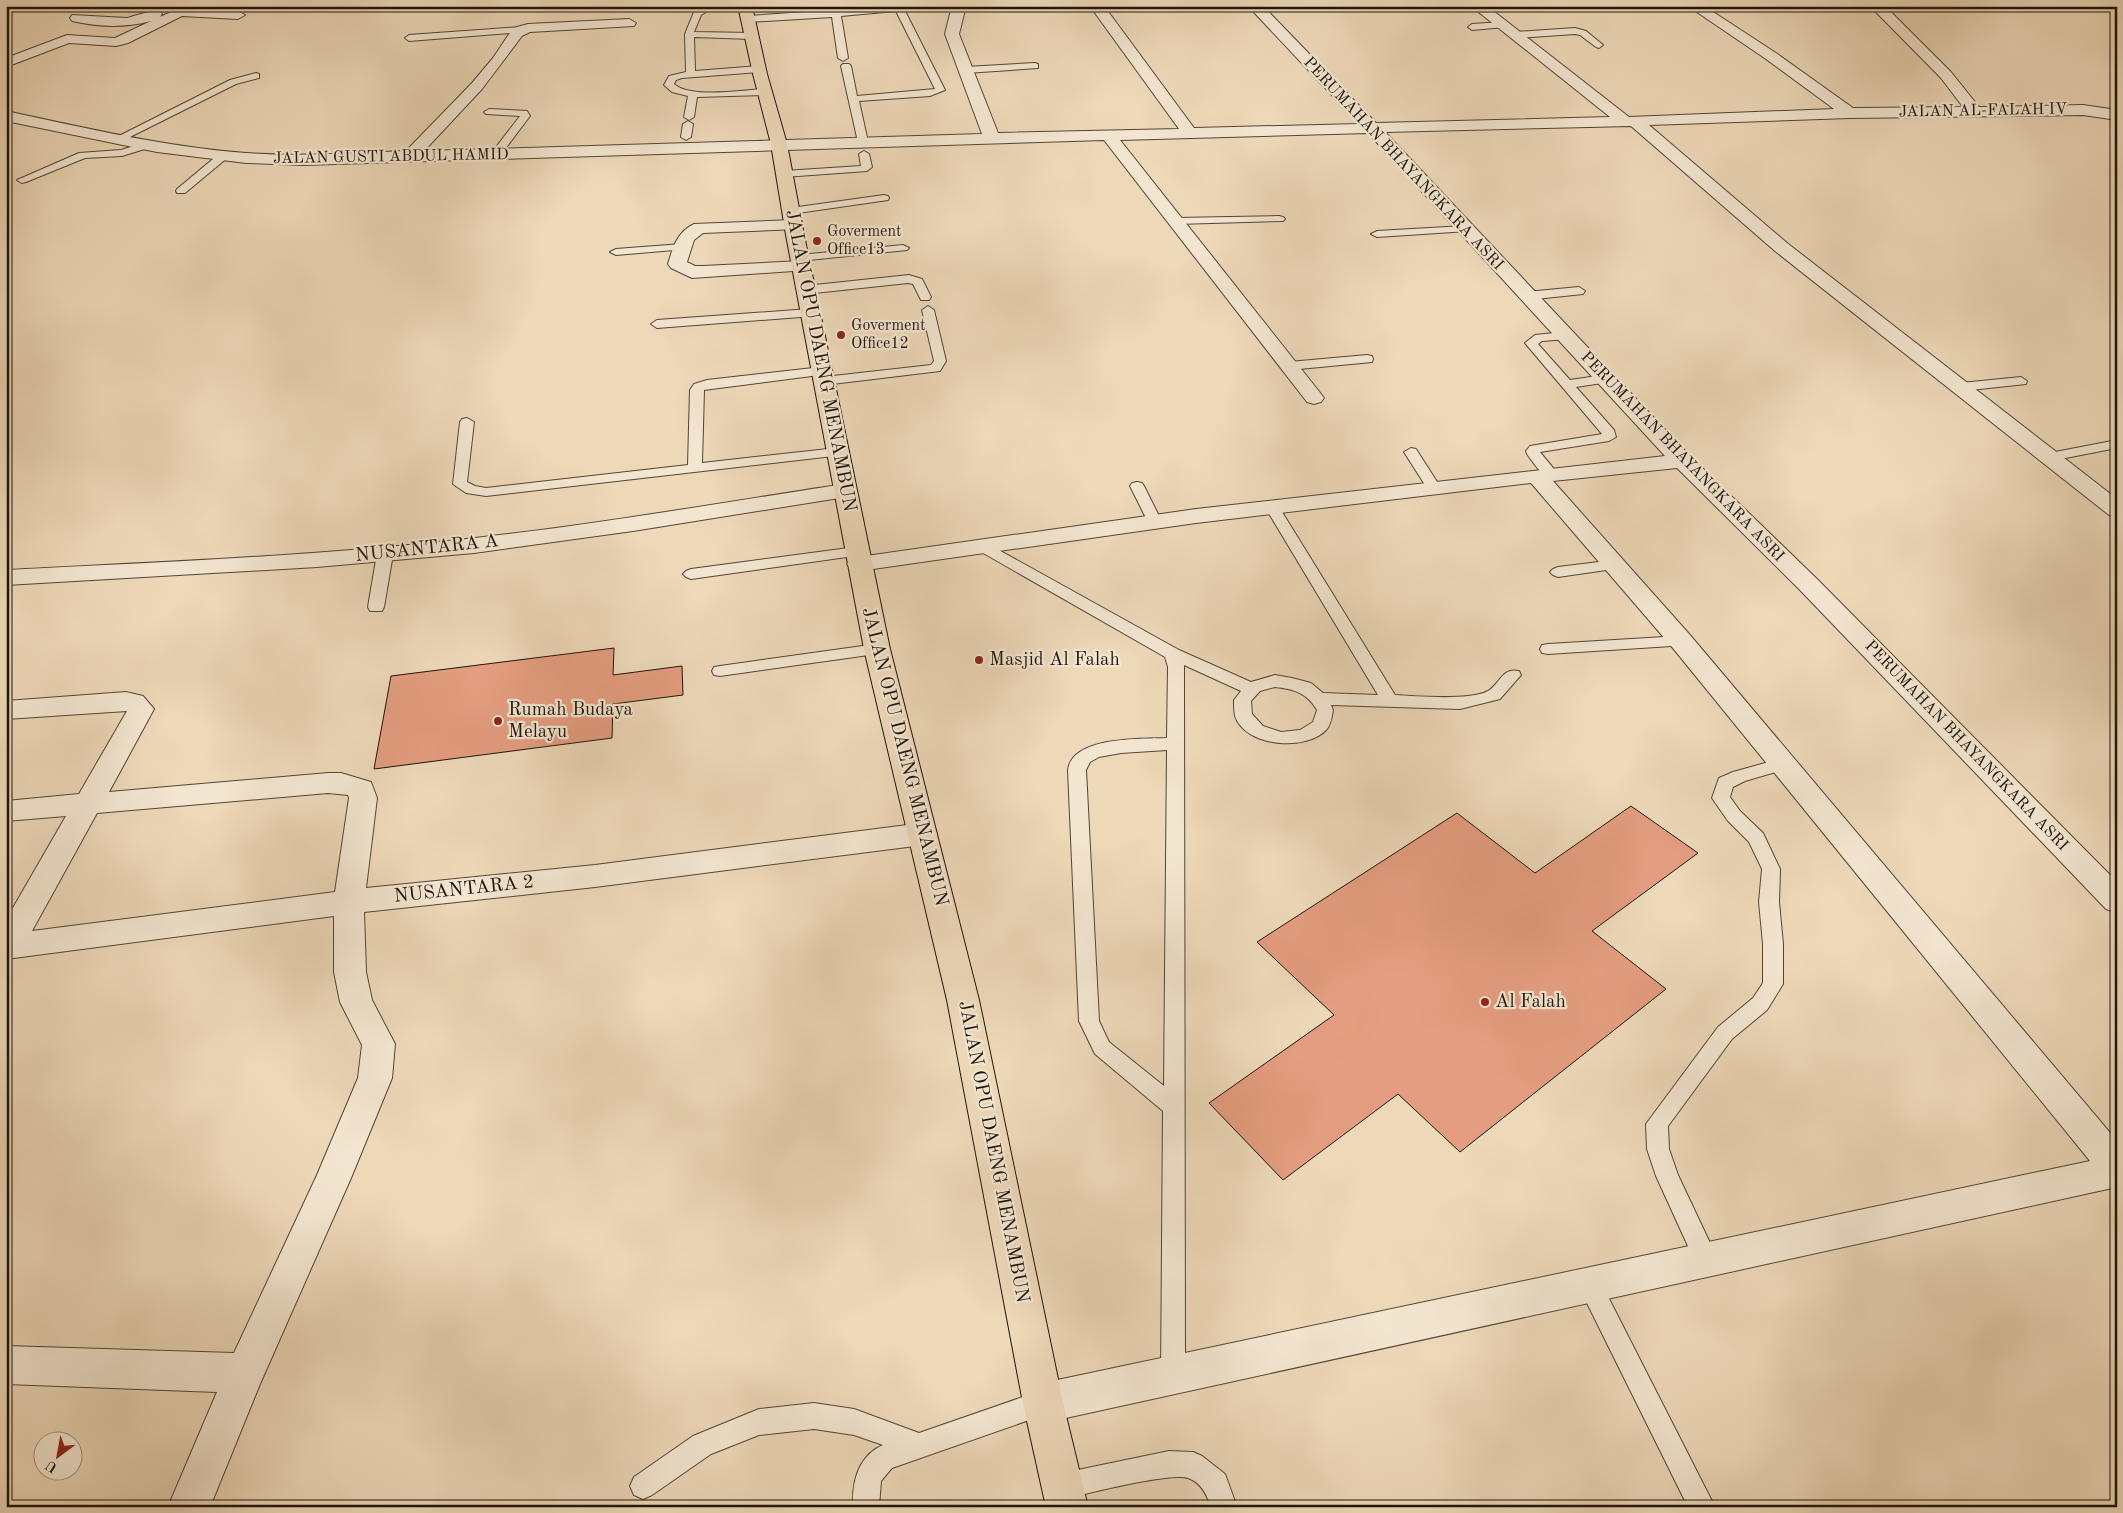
<svg xmlns="http://www.w3.org/2000/svg" width="2123" height="1513" font-family="'Old Standard TT',serif">
<style>
.building{fill:#e49d80;stroke:#1e140b}
.lines{fill:none;stroke-linecap:round;stroke-linejoin:round}
.service-casing{stroke:#524536;stroke-width:2}
.minor-casing{stroke:#524536;stroke-width:2}
.trunk-casing{stroke:#1e140b;stroke-width:2}
.service{fill:#f3e6d1;fill-rule:evenodd}
.minor{fill:#f3e6d1;fill-rule:evenodd}
.trunk{fill:#edd8b8;fill-rule:evenodd}
.poi-dot{fill:#8f2418;stroke:#f3e6d1;stroke-width:2}
.labels{text-anchor:middle;dominant-baseline:central;stroke-width:4.5;stroke-linejoin:round;paint-order:stroke}
.far-street-label{font-size:16px;fill:#1e140b;stroke:#f3e6d1}
.far-poi-label{font-size:16px;fill:#1e140b;stroke:#f3e6d1;text-anchor:start}
.street-label{font-size:19px;fill:#1e140b;stroke:#f3e6d1}
.poi-label{font-size:19px;fill:#1e140b;stroke:#f3e6d1;text-anchor:start}
</style>
<rect width="100%" height="100%" fill="#edd8b8"/>
<filter id="stains"><feTurbulence type="fractalNoise" baseFrequency=".004" numOctaves="4"/><feColorMatrix values="0 0 0 0 .2 0 0 0 0 .09 0 0 0 0 .02 0 0 0 .5 -.17"/></filter>
<radialGradient id="worn" r=".72"><stop offset=".6" stop-color="#630" stop-opacity="0"/><stop offset="1" stop-color="#630" stop-opacity=".3"/></radialGradient>
<!-- building -->
<path class="building" d="M614 648 613 675 682 666 683 695 613 704 612 738 374 769 391 676Z
M1631 806 1698 853 1592 931 1666 989 1460 1152 1398 1094 1283 1180 1209 1103 1334 1015 1257 942 1457 813 1535 873Z"/>
<g class="lines">
<defs>
<path id="service" d="M705 6H716L701 15 694 32 752 33 756 36 752 39 694 37 695 71 759 66 764 69 759 72 682 78 676 80 674 84C691 99 743 90 765 89L770 92 765 95 697 97 694 117 689 120 684 117 688 96 672 92 664 85 669 76 686 72 685 34 694 12Z
M891 6H961L962 8 958 11H905L945 90 930 96 859 101 868 142 863 145 858 142 841 66 843 64H849L851 66 857 96 935 89 896 11 841 16 848 58 843 61 838 58 832 17 748 22 744 19 748 16Z
M1502 22 1506 25 1505 27 1472 30 1468 27 1472 24Z
M521 27 524 28V32L409 41 405 38 409 35Z
M1575 28 1586 31 1603 45 1599 48 1596 47 1580 35 1575 34 1515 38 1511 35 1515 32Z
M1035 63 1038 64V68L966 73 961 70 966 67Z
M256 73 259 74V78L236 84 122 141 118 142 113 139 230 80Z
M489 109 527 111 530 116 499 157 495 158 490 155 520 116 486 114 484 112Z
M688 121 693 124 691 137 686 140 681 137 683 124Z
M147 142 152 145 151 147 122 156 85 158 26 182 22 183 17 180 79 153 121 150Z
M864 151 869 154 872 167 867 171 784 177 779 174 784 171 861 166 859 154Z
M223 153 228 156 227 158 185 193H177L176 191 177 189 219 154Z
M884 195 888 196 889 198 888 200 791 214 786 211 791 208Z
M1279 216 1283 217 1285 219 1283 221 1176 224 1170 221 1176 218Z
M1464 226 1468 227 1470 229 1468 231 1377 237 1371 234 1377 231Z
M682 244 686 245 688 247 686 249 616 255 610 252 616 249Z
M903 245 909 248 907 250 799 261 793 258 799 255Z
M909 275 922 279 931 297 929 300H921L913 284 908 283 805 294 799 290 805 286Z
M1579 287 1585 291 1583 294 1526 300 1520 296 1526 292Z
M928 306 934 310 946 361 940 371 824 385 819 384 818 381 824 377 931 365 934 361 922 310Z
M810 309 814 310 816 313 814 316 657 328 651 324 657 320Z
M1564 332 1570 336 1568 339 1542 341 1538 344 1570 380 1604 375 1609 376 1610 379 1609 382 1576 387 1614 430 1616 437 1609 441 1540 452 1558 474 1556 477C1543 480 1534 463 1527 454L1526 451 1530 446 1602 434 1525 343 1535 335Z
M1367 355 1372 356 1373 359 1372 362 1289 370 1283 366 1289 362Z
M822 367 827 368 828 371 827 374 704 390 702 463 837 448 842 449 844 452 842 455 486 496 466 493 453 484 460 422 462 419 467 418 474 422 467 482 475 486 486 488 688 465 690 390 694 384 707 380Z
M2021 377 2027 381 2026 384 1961 391 1954 387 1961 383Z
M2117 440V448L2050 461 2043 457 2050 453Z
M1411 448 1416 449 1441 488 1439 491H1429L1427 488 1404 452Z
M1137 482 1142 483 1144 486 1162 522 1160 525H1150L1148 522 1130 486 1132 483Z
M1272 503 1277 504 1279 507 1395 695C1417 696 1469 701 1488 691 1500 684 1502 667 1519 671L1521 675 1500 699 1460 709 1331 705 1333 710C1332 716 1331 724 1327 729 1307 752 1245 747 1235 716 1234 711 1234 705 1234 700L1241 691 1184 665 1185 1375 1182 1384 1173 1387 1164 1384 1161 1375 1163 1111 1095 1054 1079 1021 1068 770C1072 736 1142 739 1167 738L1168 667 1165 657 978 550 976 547 978 544H988L1179 650 1251 682 1275 675 1292 678 1311 683 1323 693 1378 695 1265 507 1267 504ZM1275 687C1294 689 1307 693 1317 710L1313 722 1300 730 1281 732 1263 726 1252 714 1251 701 1260 691ZM1167 750 1164 1086 1109 1042 1099 1021 1086 770 1090 762 1099 757 1121 753Z
M856 547 861 549 864 552 861 555 691 579 686 577 683 574 686 571 691 569Z
M385 549 390 551 393 554 384 607 382 611H370L368 607 377 554 380 551Z
M1615 560 1620 562 1623 565 1620 568 1558 577 1553 575 1550 572 1553 569 1558 567Z
M1681 636 1687 637 1689 641 1687 645 1548 654 1542 653 1540 649 1542 645 1548 644Z
M877 644 883 645 885 649 883 653 720 676 714 675 712 671 714 667 720 666Z
M1783 758 1789 760 1792 764 1789 768 1745 781 1733 787 1730 797 1740 811 1763 833 1780 869 1779 902 1783 944V984L1767 1010 1732 1039 1668 1126 1669 1149 1678 1175 1718 1260 1714 1268 1706 1271 1698 1268 1656 1176 1647 1149 1646 1124 1718 1027 1753 998 1763 983V944L1759 902 1762 869 1749 842 1728 821 1712 798 1719 778 1733 772Z
M1590 1274 1598 1277 1715 1507H1688L1578 1285 1582 1277Z
M1043 1390 1052 1394 1056 1403 1052 1412 892 1468 881 1481 879 1507H853C852 1482 858 1456 883 1445L854 1435 814 1429 759 1435 711 1454 652 1495 643 1499 634 1495 630 1486 634 1477 693 1436 759 1409 814 1403 854 1409 919 1433Z
M1169 1451 1193 1452 1202 1456 1225 1474 1237 1507H1211C1207 1495 1201 1482 1188 1478 1170 1472 1086 1494 1063 1499L1054 1495 1050 1486 1054 1477 1063 1473Z"/>
<path id="minor" d="M952 6H966L959 34 998 133 1179 129 1095 13 1102 9 1107 10 1194 128 1359 124 1248 6H1263L1376 123 1610 117 1471 6H1487L1629 117 1834 109 1766 59 1688 6H1704L1776 53 1853 108 1963 107 1941 78 1870 6H1885L1951 72 1979 107 2083 105 2117 110V120L2083 115 1849 118 1649 125 1787 243 2117 499V517L2109 515 1775 251 1631 126 1385 132 1690 456 1817 579 2117 882V913L2106 909 1799 589 1677 468 1553 481 1690 635 2117 1141V1187L1043 1423 1029 1417 1023 1403 1029 1389 1043 1383 2090 1161 1672 647 1531 483 1196 523 859 571 851 569 847 564 851 559 859 557 1196 509 1665 456 1368 133 1120 140 1321 394 1324 398 1321 402 1314 404 1307 402 1104 140 304 165 246 163 157 152 6 121V111C86 128 165 147 246 153 299 157 352 153 406 151L472 83 493 58 509 34 517 27 528 24 629 19 636 23 634 26 530 32 522 36 482 89 424 151 982 134 945 34Z
M180 8 238 11 245 15 238 19 182 16 128 43 116 46 69 43 6 67V58L67 35 115 38 151 21C125 28 98 27 72 21L70 18 72 15 127 18 155 10 160 11 162 14 160 17Z
M793 220 799 221 802 225 799 229 703 233 694 240 687 262 695 266H703L801 261 807 262 810 266 807 270 692 278 671 268 668 264C673 247 677 232 694 224Z
M844 484 852 486 855 491 852 496 633 531 474 553 317 567 6 585V570C163 562 319 556 475 538 599 524 721 503 844 484Z
M126 692 143 696 154 709 109 792 328 773H341L371 782 377 798 366 888 595 865 923 823 933 826 937 834 933 842 923 845 595 887 364 912 366 972 372 1000 395 1044 392 1078 351 1178 260 1384 210 1507H168L217 1392 6 1384V1346L234 1353 317 1175 358 1078 362 1045 340 1002 334 972V916L6 959V920L66 816 6 821V801L79 794 127 711 6 719V701ZM328 793 348 795 349 798 335 892 32 931 97 813Z"/>
<path id="trunk" d="M738 6H752L767 74 787 144 804 235 890 649 979 1000 1063 1403 1088 1507H1046L1023 1403 947 1000 864 649 786 235 771 144 753 74Z"/>
</defs>
<!-- service casing -->
<use href="#service" class="service-casing"/>
<!-- minor casing -->
<use href="#minor" class="minor-casing"/>
<!-- trunk casing -->
<use href="#trunk" class="trunk-casing"/>
<!-- service -->
<use href="#service" class="service"/>
<!-- minor -->
<use href="#minor" class="minor"/>
<!-- trunk -->
<use href="#trunk" class="trunk"/>
</g>
<!-- markers -->
<g class="poi-dot">
<circle cx="817" cy="241" r="5"/>
<circle cx="841" cy="335" r="5"/>
<circle cx="979" cy="660" r="5"/>
<circle cx="498" cy="721" r="5"/>
<circle cx="1485" cy="1002" r="5"/>
</g>
<g class="labels">
<!-- far-street labels -->
<g class="far-street-label">
<text transform="translate(1983 111) rotate(-1)">JALAN AL-FALAH IV</text>
<text transform="translate(391 157) rotate(-1)">JALAN GUSTI ABDUL HAMID</text>
<text transform="translate(1403 164) rotate(47)">PERUMAHAN BHAYANGKARA ASRI</text>
<text transform="translate(1682 457) rotate(46)">PERUMAHAN BHAYANGKARA ASRI</text>
<text transform="translate(1966 746) rotate(46)">PERUMAHAN BHAYANGKARA ASRI</text>
</g>
<!-- far-poi labels -->
<g class="far-poi-label">
<text x="827" y="232">Goverment<tspan x="827" dy="18">Office13</tspan></text>
<text x="851" y="326">Goverment<tspan x="851" dy="18">Office12</tspan></text>
</g>
<!-- street labels -->
<g class="street-label">
<text transform="translate(820 361) rotate(79)">JALAN OPU DAENG MENAMBUN</text>
<text transform="translate(427 549) rotate(-6)">NUSANTARA A</text>
<text transform="translate(904 757) rotate(76)">JALAN OPU DAENG MENAMBUN</text>
<text transform="translate(464 890) rotate(-6)">NUSANTARA 2</text>
<text transform="translate(993 1152) rotate(79)">JALAN OPU DAENG MENAMBUN</text>
</g>
<!-- poi labels -->
<g class="poi-label">
<text x="989" y="660">Masjid Al Falah</text>
<text x="508" y="710">Rumah Budaya<tspan x="508" dy="22">Melayu</tspan></text>
<text x="1495" y="1002">Al Falah</text>
</g>
</g>
<!-- margin -->
<rect width="2123" height="1513" fill="none" stroke="#edd8b8" stroke-width="25"/>
<rect x="8" y="8" width="2108" height="1498" fill="none" stroke="#1e140b" stroke-width="2.5"/>
<rect x="12" y="12" width="2098" height="1488" fill="none" stroke="#1e140b"/>
<!-- north arrow -->
<g transform="translate(58 1456) rotate(212)"><circle r="24" fill="#f3e6d1" stroke="#9e9282"/>
<path d="M0-4L9 19L0 12L-9 19Z" fill="#8f2418"/>
<text y="-8" font-size="14" font-weight="bold" text-anchor="middle" fill="#1e140b">U</text>
</g>
<rect width="100%" height="100%" filter="url(#stains)"/>
<rect width="100%" height="100%" fill="url(#worn)"/>
</svg>
